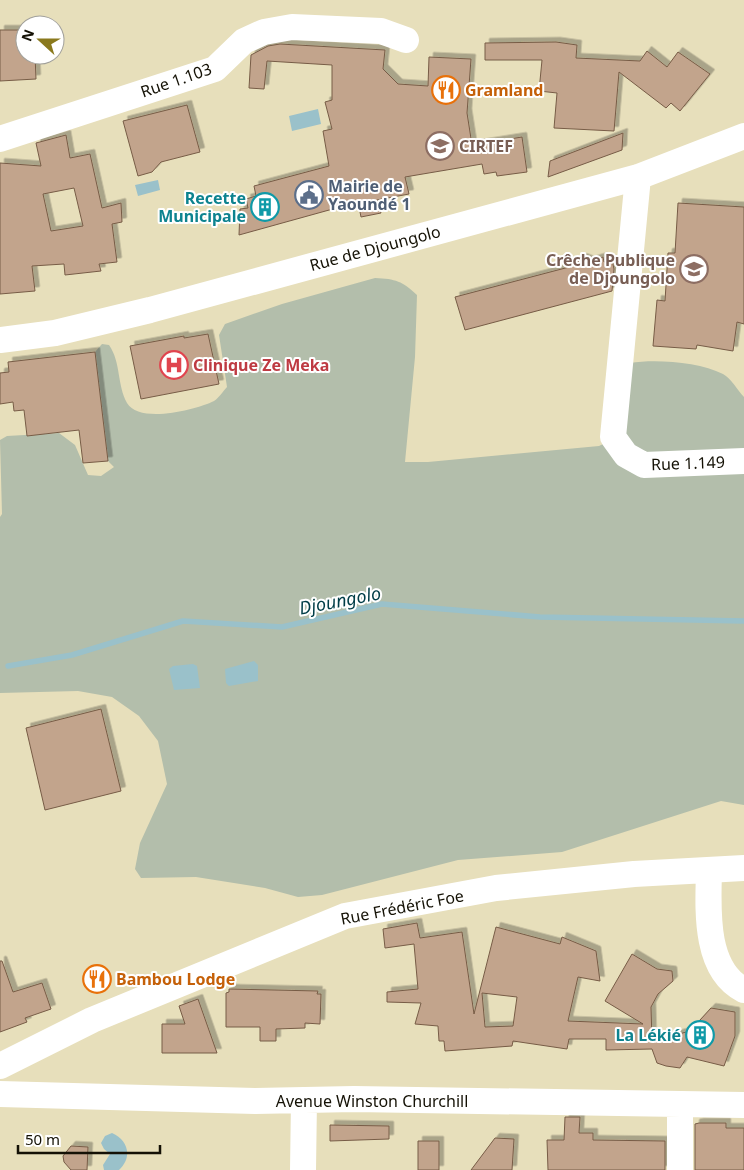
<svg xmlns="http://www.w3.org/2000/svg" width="744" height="1170" font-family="'Noto Sans',sans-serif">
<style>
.green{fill:#b3beab}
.water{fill:#9ac1ca}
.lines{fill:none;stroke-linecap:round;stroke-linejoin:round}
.stream{stroke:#9ac1ca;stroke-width:5.5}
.building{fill:#c2a48c;stroke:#775c46;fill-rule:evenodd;filter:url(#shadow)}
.minor{stroke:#fff;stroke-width:26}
.labels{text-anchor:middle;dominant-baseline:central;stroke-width:4;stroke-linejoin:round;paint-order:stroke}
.street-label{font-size:16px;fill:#141105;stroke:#fff}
.food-label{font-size:16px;font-weight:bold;fill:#c56008;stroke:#fff;text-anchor:start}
.education-label{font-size:16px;font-weight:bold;fill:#785e54;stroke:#fff;text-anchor:start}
.service-label{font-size:16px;font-weight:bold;fill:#4e5e75;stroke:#fff;text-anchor:start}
.culture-label{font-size:16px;font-weight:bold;fill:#0d838f;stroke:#fff;text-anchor:end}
.health-label{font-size:16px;font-weight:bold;fill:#be3a42;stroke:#fff;text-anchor:start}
.water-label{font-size:18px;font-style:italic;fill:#003d47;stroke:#fff}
</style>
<defs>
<filter id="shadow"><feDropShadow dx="4.5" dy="-4.5" stdDeviation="0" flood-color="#0004"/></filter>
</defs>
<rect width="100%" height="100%" fill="#e7dfbb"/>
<!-- green -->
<path class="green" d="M375 278C396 279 402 281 417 295L415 357 405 462H428L599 446 605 443 630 363C656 359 699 362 723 374 731 378 738 391 744 397V805L721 801 562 852 458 860 322 895 298 897 265 888 196 877 141 878 135 869 140 843 167 784 158 741 139 716 112 697 78 691 0 693V517L2 514 0 440 7 436 59 433 75 445 88 475 101 476 114 467 108 461 95 352 102 344 109 345C121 362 117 385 127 403 139 424 196 410 214 401 219 398 223 391 227 387L219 335 225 324 282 304Z"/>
<!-- water -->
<path class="water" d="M318 109 321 124 292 131 289 116Z
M158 180 160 190 138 196 135 185Z
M254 661 258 665V681L229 686 226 683 225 669Z
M193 664 197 666 200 688 174 690 169 669 173 666Z
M112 1133C128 1140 133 1157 119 1170H104L103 1165 110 1154 104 1149 101 1143 105 1136Z"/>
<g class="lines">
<!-- stream -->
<path class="stream" d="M8 666 72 655 183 621 282 627 382 604 540 617 744 621"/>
</g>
<!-- building -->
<path class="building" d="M0 30H25V55H35L36 79 0 81Z
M556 42 577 45 576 58 640 61 647 51 667 67 678 52 710 74 680 111 671 103 666 108 619 72 614 131 554 128 557 93 539 91 542 60H485V43Z
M280 44 385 50 383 69 398 84 428 86 429 57 471 59 467 113 472 145 522 137 527 172 497 176 496 172 484 174 482 164 405 177 409 194 377 200 381 213 361 217 358 202 239 235 240 209 248 208 246 199 256 196 254 186 329 166 323 131 332 129 325 102 332 100V65L267 61 264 89 249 88 251 55 268 46Z
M187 105 200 152 161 162 152 172 138 176 123 121Z
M623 133 622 150 548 177 550 161Z
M66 135 70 158 90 154 102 208 121 203 122 222 112 224 117 262 99 264 101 271 65 275 64 264 32 266 35 291 0 294V163L41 166 36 143ZM74 188 83 226 51 231 43 194Z
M678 203 744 207V324L737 322 733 351 697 345 696 349 653 346 657 300 665 301 668 253H675Z
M603 257 604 262 612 260 614 269 612 291 465 330 455 297 573 266 582 258 590 261Z
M208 334 219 384 141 399 130 346 184 336V338Z
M95 352 108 461 83 463 79 430 27 436 24 410 14 411 13 402 0 404V373L9 372 8 362Z
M101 709 121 791 45 810 26 728Z
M417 923 420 938 462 932 474 1014 496 927 560 944 562 937 596 951 600 981 578 977 568 1021 643 1024 605 1001 632 954 657 969 672 971 673 981 658 994 651 1007 652 1041 690 1031 711 1008 735 1012V1036L724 1066 687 1057 680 1068 666 1066 657 1063 652 1049 606 1050V1039H569L567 1049 513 1041 512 1046 445 1051 444 1041H439L438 1026 415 1024 421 1003 387 1002V992L418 989 414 944 385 948 383 929ZM482 993 517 997 513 1026 485 1027Z
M0 961H2L13 992 42 983 51 1009 25 1018 27 1022 0 1032Z
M229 989 318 991 317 994H321L320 1024 305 1023V1028L276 1029V1041H260V1027H226V993L229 992Z
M198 999 217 1053H162V1024H185L179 1006Z
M565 1117H580L579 1133H593V1140L665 1141V1170H548L547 1140H564Z
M699 1123H726V1128H744V1170H695V1124Z
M330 1125 389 1126V1139L330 1141Z
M495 1138 514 1139 512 1170H471Z
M418 1141H439V1170H418Z
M71 1146 88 1147 87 1170H71L64 1162 63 1156Z"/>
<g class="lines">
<!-- minor -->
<path class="minor" d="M0 139 215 69 244 41 264 32 292 27 381 31 406 40
M638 177 613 437 626 455 644 465 744 461
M0 340 55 333 150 310 638 177 744 136
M709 871C708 909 704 970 744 990
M0 1066 92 1020 345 916 496 888 634 874 744 868
M0 1094 255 1101 354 1099 744 1105
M303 1170 304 1100
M680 1170V1105"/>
</g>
<!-- icons -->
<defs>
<symbol id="restaurant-ring" viewBox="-11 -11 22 22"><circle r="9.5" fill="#fff" stroke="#e8710a" stroke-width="1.5"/><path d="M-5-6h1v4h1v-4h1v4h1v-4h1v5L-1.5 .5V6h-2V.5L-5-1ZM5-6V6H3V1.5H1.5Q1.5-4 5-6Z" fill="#e8710a"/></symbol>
<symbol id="school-ring" viewBox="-11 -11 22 22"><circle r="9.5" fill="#fff" stroke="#8d6e63" stroke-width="1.5"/><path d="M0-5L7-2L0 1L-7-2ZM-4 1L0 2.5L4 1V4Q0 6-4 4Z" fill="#8d6e63"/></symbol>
<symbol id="civic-ring" viewBox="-11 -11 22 22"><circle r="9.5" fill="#fff" stroke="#5c6f8a" stroke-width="1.5"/><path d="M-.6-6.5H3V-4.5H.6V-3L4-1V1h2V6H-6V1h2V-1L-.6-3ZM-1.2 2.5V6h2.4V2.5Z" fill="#5c6f8a"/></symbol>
<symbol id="building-ring" viewBox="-11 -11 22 22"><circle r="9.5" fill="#fff" stroke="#0f9aa8" stroke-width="1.5"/><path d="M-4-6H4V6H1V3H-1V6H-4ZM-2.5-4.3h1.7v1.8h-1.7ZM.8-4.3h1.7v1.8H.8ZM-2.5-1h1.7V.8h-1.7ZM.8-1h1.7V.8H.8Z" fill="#0f9aa8"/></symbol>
<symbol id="hospital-ring" viewBox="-11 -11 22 22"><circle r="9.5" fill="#fff" stroke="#e0444e" stroke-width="1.5"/><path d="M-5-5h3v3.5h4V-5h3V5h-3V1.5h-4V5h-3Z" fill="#e0444e"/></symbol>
</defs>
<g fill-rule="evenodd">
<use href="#restaurant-ring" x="430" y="74" width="32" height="32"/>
<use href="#school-ring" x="424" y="130" width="32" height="32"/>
<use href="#civic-ring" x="293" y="179" width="32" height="32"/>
<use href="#building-ring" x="249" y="191" width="32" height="32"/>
<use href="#school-ring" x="678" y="253" width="32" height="32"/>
<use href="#hospital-ring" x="158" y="349" width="32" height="32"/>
<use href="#restaurant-ring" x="81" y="963" width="32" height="32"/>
<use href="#building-ring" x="684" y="1019" width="32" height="32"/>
</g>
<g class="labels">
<!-- street labels -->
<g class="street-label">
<text transform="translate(176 80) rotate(-19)">Rue 1.103</text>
<text transform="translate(375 248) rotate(-15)">Rue de Djoungolo</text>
<text transform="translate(688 463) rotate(-2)">Rue 1.149</text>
<text transform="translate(402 907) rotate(-11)">Rue Frédéric Foe</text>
<text x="372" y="1101">Avenue Winston Churchill</text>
</g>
<!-- food labels -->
<g class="food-label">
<text x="465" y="90">Gramland</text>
<text x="116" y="979">Bambou Lodge</text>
</g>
<!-- education labels -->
<g class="education-label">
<text x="459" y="146">CIRTEF</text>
<text x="675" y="260" text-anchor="end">Crêche Publique<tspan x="675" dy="18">de Djoungolo</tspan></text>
</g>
<!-- service labels -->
<g class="service-label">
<text x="328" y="186">Mairie de<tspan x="328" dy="18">Yaoundé 1</tspan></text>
</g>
<!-- culture labels -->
<g class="culture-label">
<text x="246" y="198">Recette<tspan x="246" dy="18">Municipale</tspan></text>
<text x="681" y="1035">La Lékié</text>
</g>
<!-- health labels -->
<g class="health-label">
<text x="193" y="365">Clinique Ze Meka</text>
</g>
<!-- water labels -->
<g class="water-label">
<text transform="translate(340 600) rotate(-11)">Djoungolo</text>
</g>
</g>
<!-- north arrow -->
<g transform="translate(40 40) rotate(291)"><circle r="24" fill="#ffffff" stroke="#a1a09b"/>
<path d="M0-4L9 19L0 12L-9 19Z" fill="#8a791d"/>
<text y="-8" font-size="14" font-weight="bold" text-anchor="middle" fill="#141105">N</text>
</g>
<!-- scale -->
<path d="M18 1145v8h142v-8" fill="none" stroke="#141105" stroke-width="2.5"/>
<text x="25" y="1145" font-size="15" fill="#141105" stroke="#ffffff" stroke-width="4" paint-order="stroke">50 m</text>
</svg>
